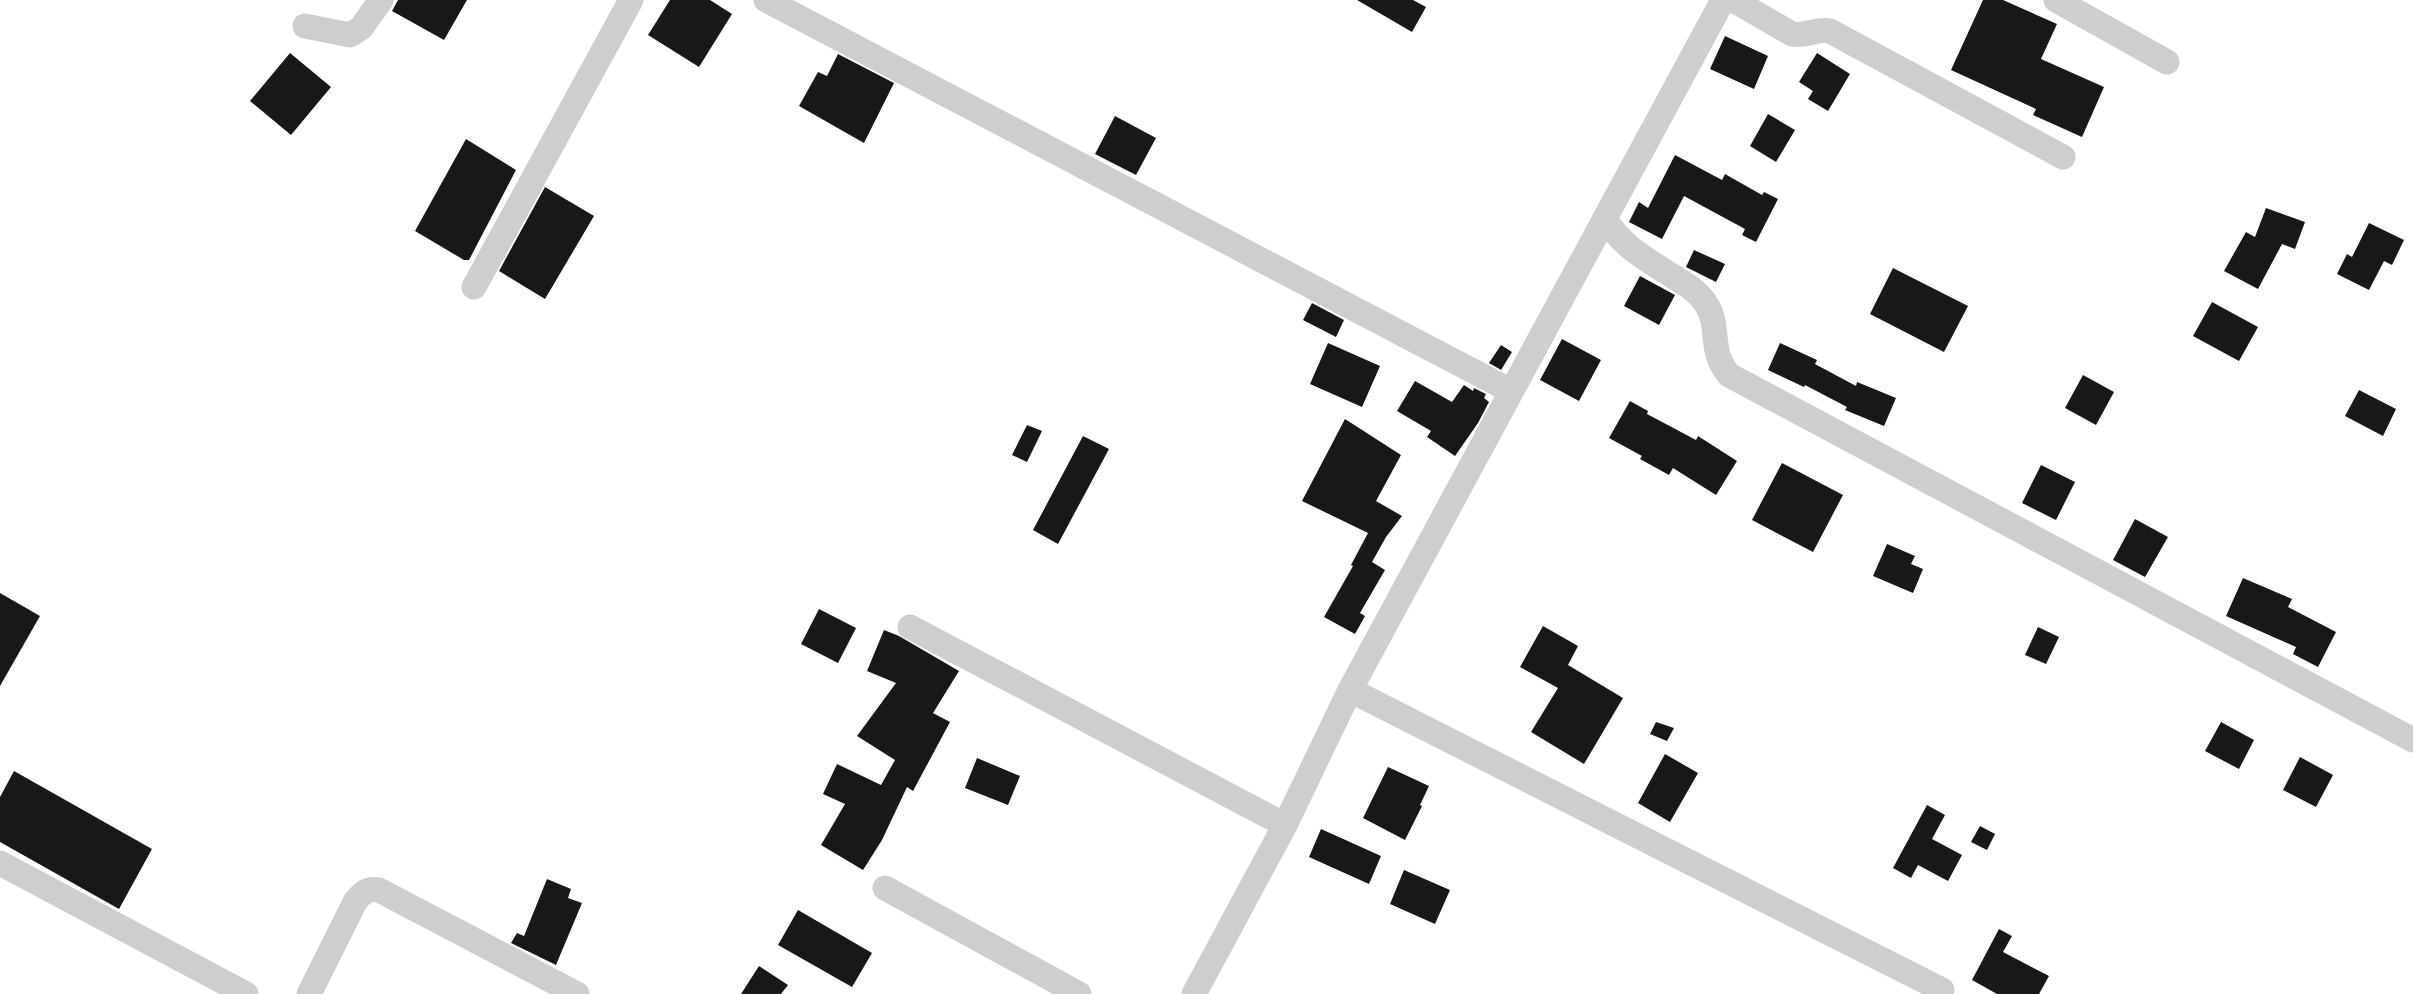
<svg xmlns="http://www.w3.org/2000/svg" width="2413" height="994" font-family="Commissioner,sans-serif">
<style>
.building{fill:#181818}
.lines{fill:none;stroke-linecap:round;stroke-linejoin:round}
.minor{stroke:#cecece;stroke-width:25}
</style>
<rect width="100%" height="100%" fill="#fff"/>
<!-- building -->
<path class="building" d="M398 0H467L444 40 392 11Z
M670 0H710L732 14 699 67 648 35Z
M1357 0H1413L1426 7 1412 32Z
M1983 0H2003L2057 24 2041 59 2104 87 2082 137 2033 115 2036 109 1951 70Z
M1725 36 1768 56 1754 89 1710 69Z
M290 53 331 87 291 135 250 101Z
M1817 53 1850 74 1828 111 1808 99 1813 91 1799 82Z
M838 54 894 83 864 143 799 106 818 72 827 76Z
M1768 114 1795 130 1776 162 1750 146Z
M1115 116 1156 138 1136 175 1095 154Z
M466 139 516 170 469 260H464L415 231Z
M1675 155 1722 180 1725 174 1762 195 1764 192 1778 199 1756 242 1742 235 1745 229 1684 196 1662 239 1629 222 1639 202 1648 208Z
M545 187 594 216 545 299 499 271Z
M2266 208 2305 222 2295 249 2282 244 2258 289 2224 271 2246 232 2255 237Z
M2369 223 2404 240 2392 265 2384 261 2369 290 2337 274 2347 254 2352 257Z
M1694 250 1725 264 1716 282 1686 267Z
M1893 268 1968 306 1944 352 1870 314Z
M1640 276 1675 295 1659 325 1624 306Z
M2212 302 2258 327 2239 361 2193 336Z
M1312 303 1344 320 1336 337 1303 320Z
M1562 339 1601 360 1579 401 1540 380Z
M1328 343 1380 366 1362 407 1310 384Z
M1780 343 1817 360 1815 364 1856 386 1857 382 1896 398 1884 426 1845 410 1847 407 1805 385 1804 387 1768 370Z
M1501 345 1512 352 1501 370 1489 363Z
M2083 375 2114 392 2096 425 2065 408Z
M1415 381 1452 402 1464 385 1473 391 1474 388 1486 394 1484 398 1489 402 1478 423 1455 456 1427 437 1431 431 1397 411Z
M2359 390 2396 409 2383 436 2345 416Z
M1630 401 1648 411 1647 414 1696 440 1698 436 1737 461 1716 495 1673 468 1669 475 1640 459 1642 456 1609 438Z
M1345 419 1401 455 1376 501 1402 516 1386 537 1372 562 1385 570 1360 613 1365 616 1355 634 1324 617 1353 566 1351 565 1368 533 1302 501Z
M1027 425 1042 431 1027 462 1012 455Z
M1083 436 1109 449 1058 544 1033 530Z
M1782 463 1843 495 1813 552 1752 520Z
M2041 465 2075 482 2056 520 2022 503Z
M2135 519 2168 537 2145 577 2113 560Z
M1887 544 1915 556 1911 564 1923 569 1913 593 1873 576Z
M2243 578 2292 599 2288 607 2336 632 2318 667 2293 654 2296 647 2226 616Z
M0 593 40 616 0 686Z
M819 609 856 628 838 663 801 644Z
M1543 626 1578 646 1568 665 1623 698 1584 764 1531 732 1558 688 1520 667Z
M2038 627 2059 637 2046 664 2025 655Z
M884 630 899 636 959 671 933 713 950 722 913 791 907 787 882 840 863 870 821 845 845 804 823 794 837 764 881 785 895 760 857 736 896 683 867 671Z
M1656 722 1674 728 1667 741 1650 734Z
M2221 722 2254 740 2239 769 2205 751Z
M1665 754 1698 773 1670 822 1638 803Z
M2300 757 2333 775 2316 807 2283 790Z
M977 758 1020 776 1008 805 965 788Z
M1388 767 1429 786 1420 805 1422 806 1405 840 1363 818Z
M14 771 152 849 119 909 0 842V797Z
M1927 805 1945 815 1932 839 1962 855 1948 881 1918 865 1911 878 1893 868Z
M1980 826 1995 834 1987 850 1971 842Z
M1321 829 1381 856 1369 884 1309 857Z
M1404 870 1450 890 1435 924 1390 904Z
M547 879 571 889 568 898 582 903 556 965 511 943 517 933 524 936Z
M798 910 872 953 852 987 778 945Z
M1999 929 2012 936 2003 952 2049 976 2039 994H1997L1972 980Z
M759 966 788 985 781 994H741Z"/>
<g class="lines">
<!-- minor -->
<path class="minor" d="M766 0 1511 391
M1733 0 1792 34C1806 37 1816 28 1830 31L2063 157
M2056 0 2167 62
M305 26 350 35 361 28 381 0
M1605 218C1621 247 1650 261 1677 279 1687 285 1697 291 1704 301 1722 324 1707 349 1729 375L2413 740
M474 287 631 0
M910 627 1285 825
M1350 690 1942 990
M0 863 246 994
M885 888 1079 994
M309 994 355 902C362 893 367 888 379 890L577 994
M1194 994 1285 825 1350 690 1723 0"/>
</g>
</svg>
